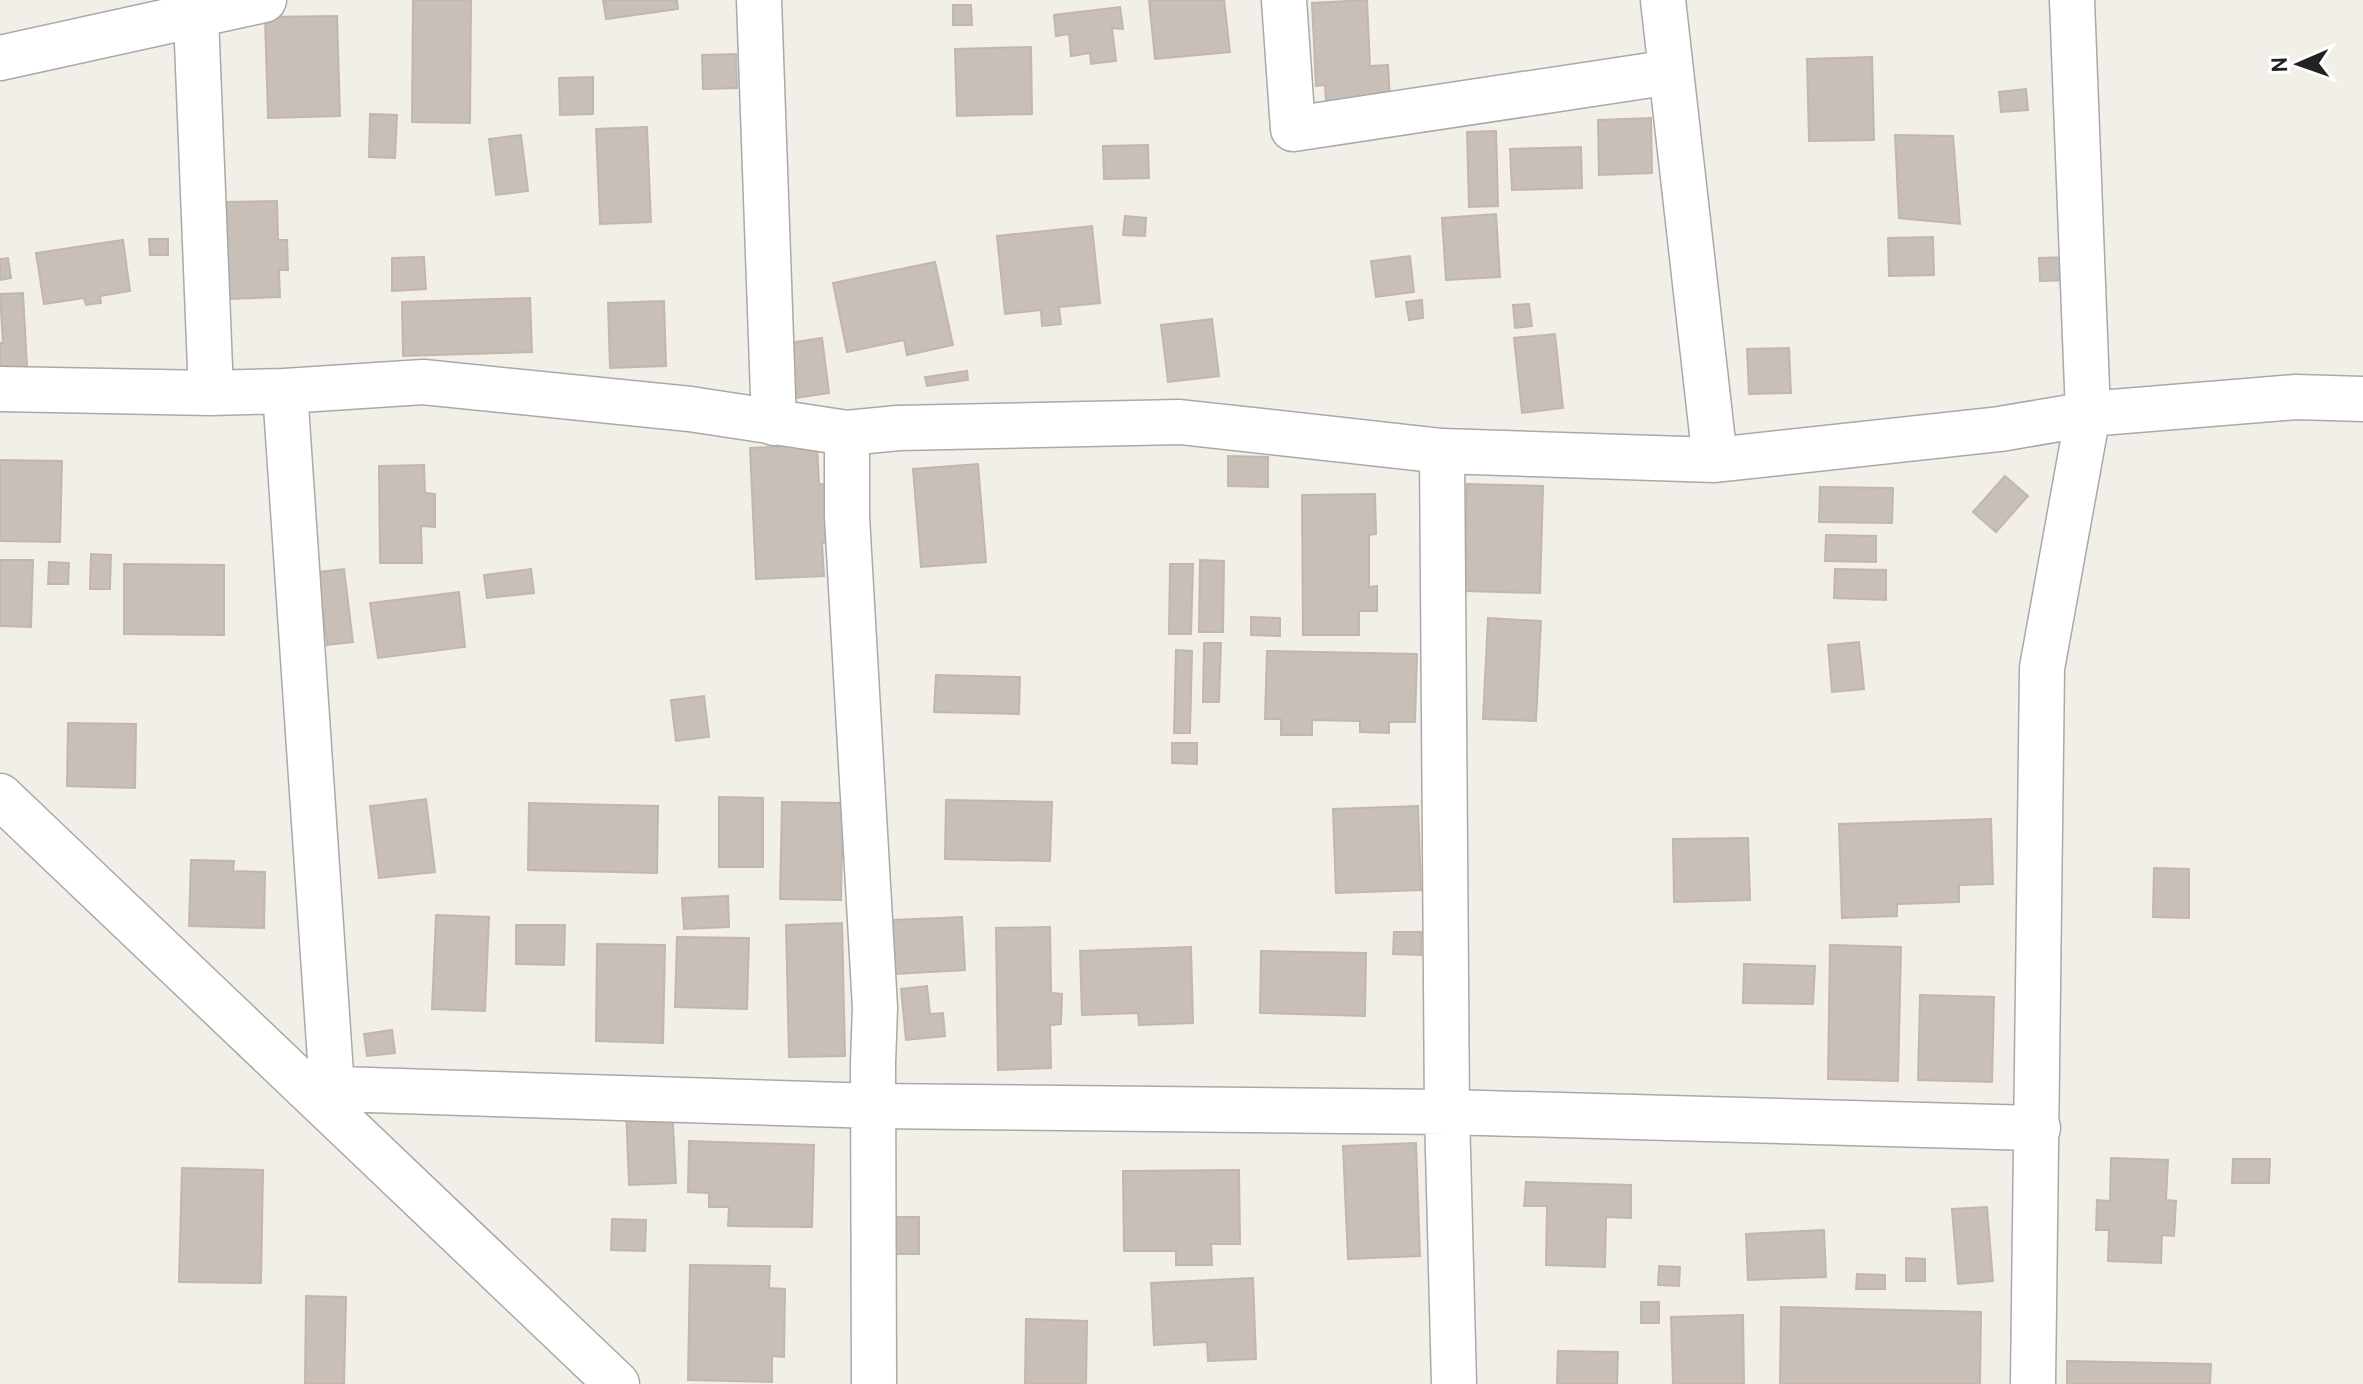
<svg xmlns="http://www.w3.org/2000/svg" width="2363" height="1384" font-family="Cabin,sans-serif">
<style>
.building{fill:#c7bfb8;stroke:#c4b6ab;stroke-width:2}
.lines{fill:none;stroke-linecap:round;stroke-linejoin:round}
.minor-casing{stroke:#a9a9a9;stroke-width:47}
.minor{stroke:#fff;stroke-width:44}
</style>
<rect width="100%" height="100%" fill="#f2efe9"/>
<!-- building -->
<path class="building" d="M413 0H471L470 123 412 122Z
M603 0H677L678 9 606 19Z
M1149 0H1224L1230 52 1155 59Z
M1367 0 1370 66 1388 65 1390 98 1326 102 1325 85 1316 86 1312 3Z
M953 5H971L972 25H953Z
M1120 7 1123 29 1112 28 1116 61 1091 64 1090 53 1071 56 1069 34 1056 36 1054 15Z
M337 16 340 116 268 118 265 17Z
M1031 47 1032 114 957 116 955 49Z
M736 54 737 88 703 89 702 55Z
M1872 57 1874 140 1809 141 1807 59Z
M593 77V114L560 115 559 78Z
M2026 89 2028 110 2001 112 1999 92Z
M370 114 397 115 395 158 369 157Z
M1651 118 1652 173 1599 175 1598 120Z
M647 127 651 222 600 224 596 129Z
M1496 131 1498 206 1469 207 1467 132Z
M521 135 528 191 496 195 489 139Z
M1895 135 1953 136 1960 224 1899 218Z
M1148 145 1149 178 1104 179 1103 146Z
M1581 147 1582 188 1512 190 1510 149Z
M277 201 278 240H287L288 270H279L280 297 229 299 225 202Z
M1496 214 1500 277 1446 280 1442 218Z
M1125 216 1146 218 1145 236 1123 235Z
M1092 226 1100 303 1059 307 1061 324 1042 326 1041 310 1005 314 997 236Z
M1933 237 1934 275 1889 276 1888 238Z
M149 239H168V255H150Z
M123 240 130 291 100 296 101 303 86 305 84 298 44 304 36 253Z
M1410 256 1414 292 1376 297 1371 261Z
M424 257 426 289 392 291V258Z
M2071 257 2072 280 2040 281 2039 258Z
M8 258 11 278 0 280V259Z
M935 262 953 345 907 355 904 340 847 352 833 283Z
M23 293 27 367 0 368V343H3L0 294Z
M530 298 532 352 403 356 402 302Z
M1422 300 1423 318 1409 320 1406 302Z
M664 301 666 366 610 368 608 303Z
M1529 304 1532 326 1515 328 1513 305Z
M1212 319 1219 376 1168 382 1161 325Z
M1555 334 1563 408 1522 413 1514 338Z
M822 338 829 393 789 399 782 344Z
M1789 348 1791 393 1749 394 1747 349Z
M967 371 968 380 927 386 925 377Z
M817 445 819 484H829L832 542 822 543 824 576 756 579 750 448Z
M1228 456 1268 457V487L1228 486Z
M0 460 62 461 60 542 0 541Z
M978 464 986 562 921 567 913 469Z
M424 465 425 493 435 494V527L421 526 422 563H380L379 466Z
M2005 476 2028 496 1996 532 1973 512Z
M1467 484 1543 486 1540 593 1465 591Z
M1820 487 1893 488 1892 523 1819 522Z
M1375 494 1376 534 1369 535V587L1377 586V611H1359V635H1303L1302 495Z
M1826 535 1876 536V562L1825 561Z
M91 554 111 555 110 589H90Z
M0 560H33L31 627 0 626Z
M1200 560 1224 561 1223 632H1199Z
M49 562 69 563 68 584H48Z
M124 564 224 565V635L124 634Z
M1170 564H1193L1191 634H1169Z
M344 569 353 642 327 645 318 572Z
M531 569 534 593 487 598 484 575Z
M1835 569 1886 570V600L1834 598Z
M459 592 465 647 378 658 370 603Z
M1251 617 1280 618V636L1251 635Z
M1488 618 1541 621 1536 721 1483 719Z
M1859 642 1864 689 1832 692 1828 645Z
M1204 643H1221L1219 702H1203Z
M1176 650 1192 651 1190 733H1174Z
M1267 651 1417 654 1415 722H1389V733L1360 732V721L1312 720V735H1281V719H1265Z
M936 675 1020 677 1019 714 934 712Z
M704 696 709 737 676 741 671 700Z
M68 723 136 724 135 788 67 786Z
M1172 743H1197V764L1172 763Z
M719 797 763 798V867H719Z
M426 799 435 872 379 878 370 806Z
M946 800 1052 802 1050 861 945 859Z
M782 802 843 803 841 900 780 899Z
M529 803 658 806 657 873 528 870Z
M1418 806 1421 890 1336 893 1333 809Z
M1991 819 1993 884 1959 885V902L1897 904V916L1842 918 1839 824Z
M1748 838 1750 900 1674 902 1673 839Z
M191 860 234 861 233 871 265 872 264 928 189 926Z
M2154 868 2189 869V918L2153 917Z
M728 896 729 927 684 929 682 898Z
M436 915 489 917 485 1011 432 1009Z
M962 917 965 970 895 974 892 920Z
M842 923 845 1056 789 1057 786 925Z
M516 925H565L564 965 516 964Z
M1050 927 1051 993 1062 994 1061 1024 1050 1025 1051 1068 998 1070 996 928Z
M1394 932H1421V955L1393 954Z
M677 937 749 938 747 1009 675 1007Z
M597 944 665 945 663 1043 596 1041Z
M1830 945 1901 947 1898 1081 1828 1079Z
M1191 947 1193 1023 1139 1025 1138 1013 1082 1015 1080 951Z
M1261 951 1366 953 1365 1016 1260 1013Z
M1744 964 1815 966 1813 1004 1743 1003Z
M927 986 930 1014 943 1013 945 1036 906 1040 901 989Z
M1920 995 1994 997 1992 1082 1918 1080Z
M392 1030 395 1053 367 1056 364 1034Z
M672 1106 676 1183 629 1185 626 1108Z
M689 1141 814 1145 812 1227 728 1226 729 1207H709V1193L688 1192Z
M1416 1143 1420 1256 1348 1259 1343 1146Z
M2111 1158 2168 1160 2166 1200 2176 1201 2174 1236 2162 1235 2161 1263 2108 1261 2109 1230H2096L2097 1200 2110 1201Z
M2233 1159H2270L2269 1183H2232Z
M182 1168 263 1170 261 1283 179 1282Z
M1239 1170 1240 1244H1211L1212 1265H1176V1251H1124L1123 1171Z
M1526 1182 1631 1185V1218L1606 1217 1605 1267 1546 1265 1547 1206H1524Z
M1987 1207 1993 1281 1958 1284 1952 1209Z
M892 1217H919V1254H892Z
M612 1219 646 1220 645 1251 611 1250Z
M1824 1230 1826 1277 1748 1280 1746 1234Z
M1906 1258 1925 1259V1281H1906Z
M690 1265 770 1266 769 1288 785 1289 784 1357 772 1356V1382L688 1380Z
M1659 1266 1680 1267 1679 1286 1658 1285Z
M1857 1274 1885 1275V1289H1856Z
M1253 1278 1256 1359 1208 1361 1207 1342 1154 1345 1151 1283Z
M306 1296 346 1297 344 1384H305Z
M1641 1302H1659V1323H1641Z
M1781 1307 1981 1312 1980 1384H1780Z
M1743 1315 1744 1384H1673L1671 1317Z
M1026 1319 1087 1321 1086 1384H1025Z
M1558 1351 1618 1352 1617 1384H1557Z
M2067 1361 2211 1364 2210 1384H2067Z"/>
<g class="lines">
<defs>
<path id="minor" d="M759 0 774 423
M1284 0 1293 129 1671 72
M1663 0 1715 460
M196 17 211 393
M0 58 264 0
M0 389 211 393 285 391 423 382 690 409 847 433 898 428 1180 422 1442 451 1715 460 2000 429 2088 414 2296 397 2363 399
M285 391 332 1089
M847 433V517L875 1008 873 1063 874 1384
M1442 451 1447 1112 1454 1384
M0 796 617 1384
M306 1088 875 1106 1447 1112 2038 1128
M2033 1384 2042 668 2088 414 2072 0"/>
</defs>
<!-- minor casing -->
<use href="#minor" class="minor-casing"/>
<!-- minor -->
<use href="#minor" class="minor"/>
</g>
<!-- north arrow -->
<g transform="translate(2299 64) rotate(268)" stroke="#ffffff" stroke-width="6" paint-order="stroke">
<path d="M0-6L14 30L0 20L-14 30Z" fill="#222222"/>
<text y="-12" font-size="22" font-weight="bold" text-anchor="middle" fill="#222222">N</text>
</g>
</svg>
